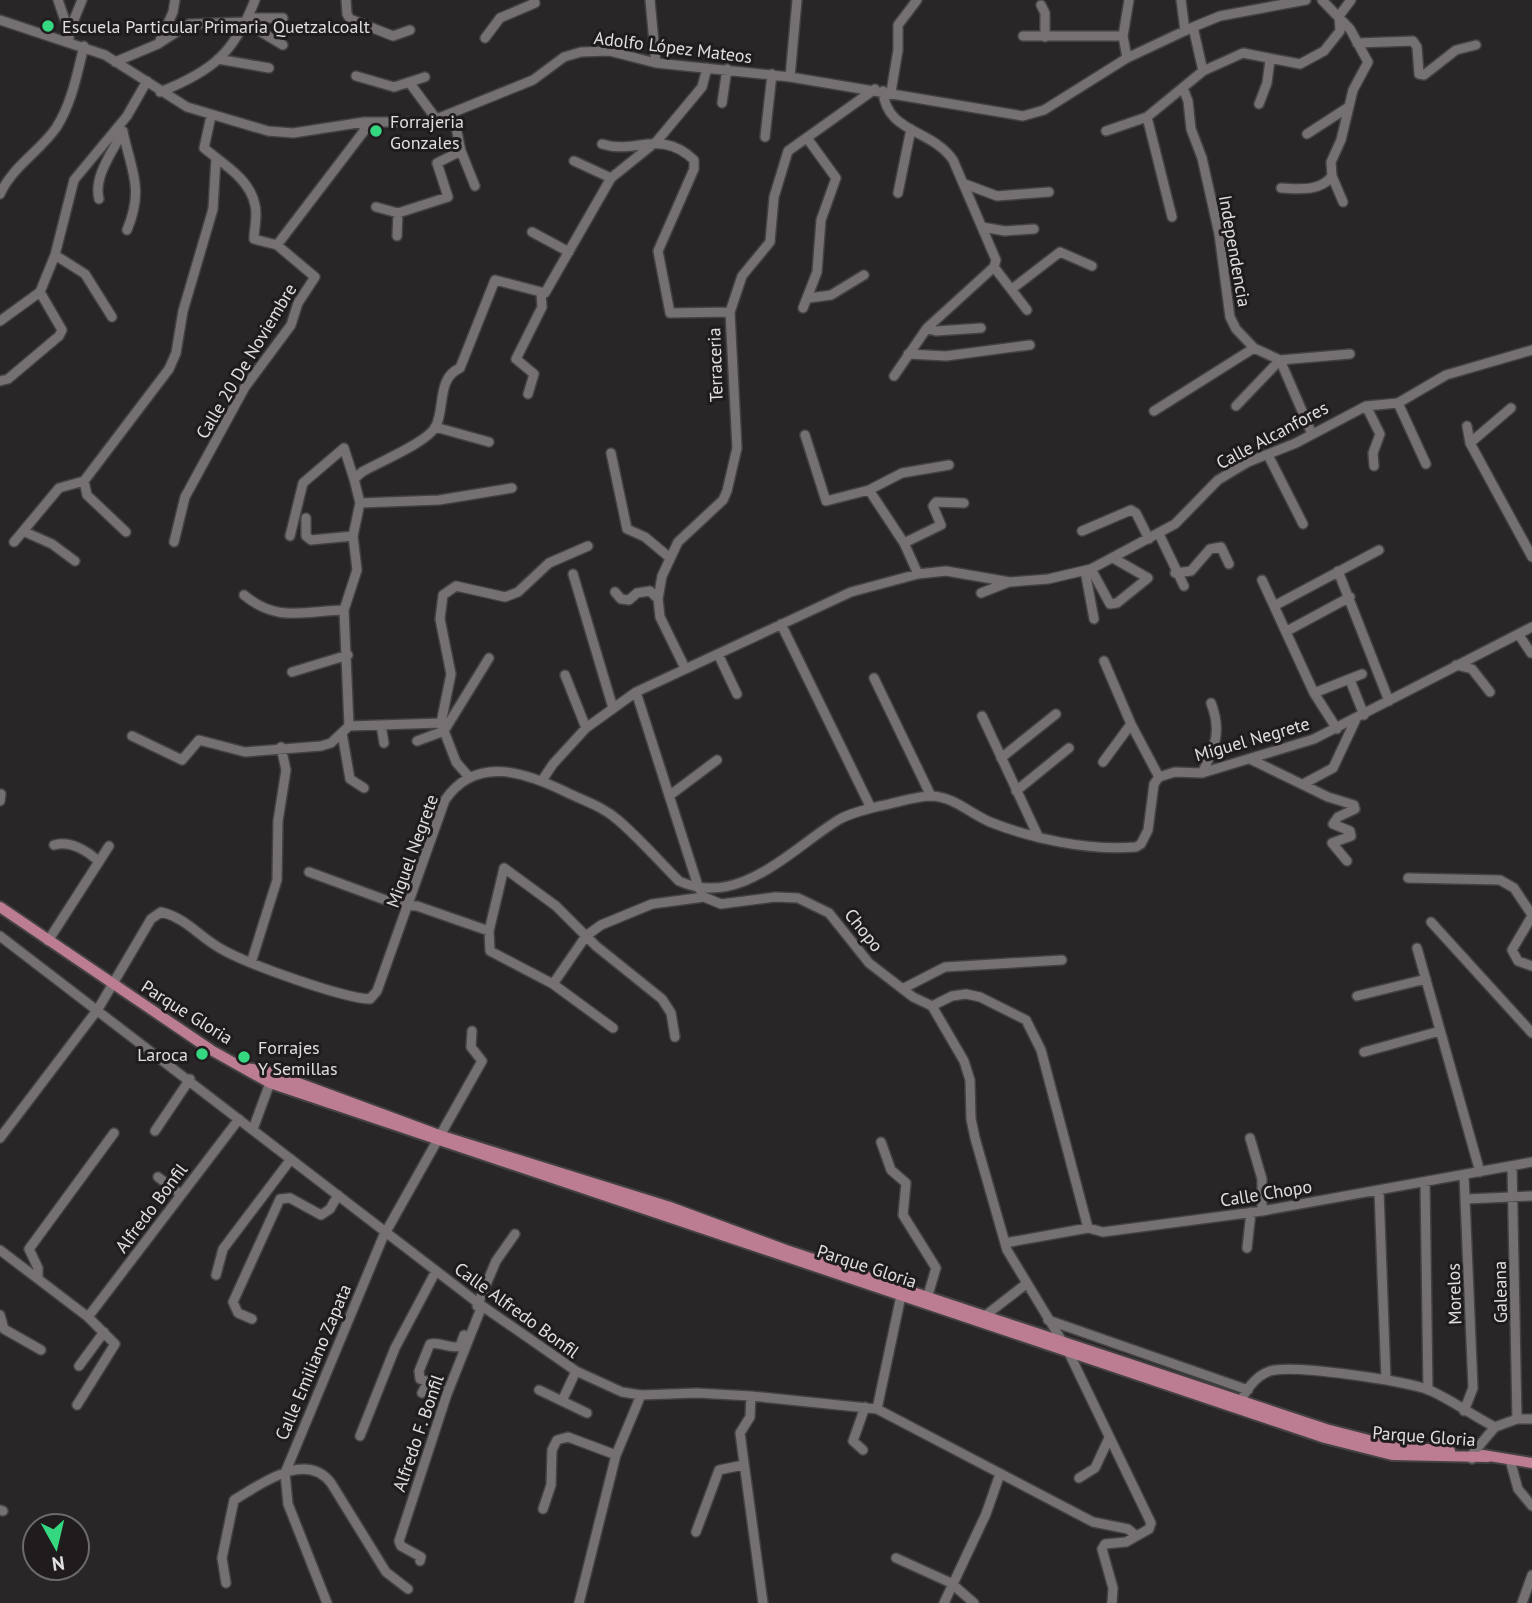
<svg xmlns="http://www.w3.org/2000/svg" width="1532" height="1603" font-family="'PT Sans',sans-serif">
<style>
.lines{fill:none;stroke-linecap:round;stroke-linejoin:round}
.minor-casing{stroke:#434141;stroke-width:12}
.major-casing{stroke:#434141;stroke-width:14}
.minor{stroke:#757172;stroke-width:9}
.major{stroke:#bc7d92;stroke-width:10}
.poi-dot{fill:#35d881;stroke:#201c1d;stroke-width:2.5}
.labels{text-anchor:middle;dominant-baseline:central;stroke-width:6;stroke-linejoin:round;paint-order:stroke}
.poi-label{font-size:18px;fill:#e0dede;stroke:#201c1d;text-anchor:start}
.street-label{font-size:18px;fill:#e0dede;stroke:#201c1d}
</style>
<rect width="100%" height="100%" fill="#292627"/>
<g class="lines">
<defs>
<path id="minor" d="M58 0 69 32
M346 0 347 14 350 19 393 36 410 30
M650 0 656 63
M1181 0 1185 31
M1322 0 1350 29 1368 62 1353 90 1341 140 1331 162 1332 176 1343 202
M1041 5 1045 13V37
M248 18H283
M0 20 105 55 187 107 268 131 293 133 364 122H429L533 80 564 57 581 52 609 51 656 63 790 77 1023 116 1044 110 1127 58 1193 27 1220 16 1306 0
M1193 27 1203 71
M1023 36H1123
M485 38 500 18 535 3 534 0
M69 41V32L82 0
M159 43 173 12 175 0
M1357 43 1413 41 1417 47 1419 74 1424 75 1456 50 1476 45
M1127 58 1123 36 1129 0
M218 59 269 68
M115 62 158 44 189 24 244 22 283 45
M356 76 394 87 425 77
M790 77 797 0
M409 82 437 120
M1183 88 1188 101 1191 129 1202 158 1219 234 1230 317 1236 329 1254 348 1280 360 1312 434
M883 91C886 133 932 129 953 160L996 260 994 267 927 328 894 376
M160 92C213 71 234 53 255 0
M891 92 898 50V25L917 0
M722 103 727 69
M1259 104 1267 83 1270 60
M453 113 461 151 475 186
M1147 117 1172 217
M1106 131 1147 117 1203 71 1243 53 1300 64 1324 51 1340 31 1339 16 1351 0
M123 132C132 173 144 189 127 230
M1307 134 1347 108
M765 137 772 74
M602 144C635 155 660 128 694 160V169L658 251 670 313 730 312
M574 161 611 178
M965 184 997 196 1049 192
M1281 188C1298 189 1320 192 1332 176
M898 193 911 129
M0 194C13 166 39 152 56 128 72 103 77 74 84 46
M99 199C93 177 113 151 123 131
M376 207 398 213
M982 227 1005 231 1034 229
M532 232 569 252
M397 236 398 213 448 197 437 163 461 151
M277 245 364 131V122
M55 255 85 274 112 317
M994 267 1027 310
M1012 289 1060 252 1092 266
M809 298 831 295 864 275
M803 308 817 272 821 220 836 178 807 138
M0 321 40 292 55 255 74 180 127 116 147 81
M927 328 936 331 981 328
M908 354 946 356 1030 345
M0 381 8 379 59 336 62 330 40 292
M528 394 534 374 516 359 542 307 541 294
M1398 403 1426 464
M1236 406 1280 360 1350 354
M1366 406 1380 434 1373 453 1374 466
M1154 411 1254 348
M1467 426 1470 443 1532 557
M435 427 489 442
M805 435 826 501 869 490 902 473 949 465
M1470 443 1511 408
M611 453 627 529 645 537 670 558
M1268 455 1303 524
M84 481 87 495 126 532
M869 490 904 543 918 574
M360 503 439 500 512 488
M306 518V536L311 540 353 536
M1082 531 1131 510 1136 513 1149 539
M25 532 52 544 75 561
M1159 534 1184 586
M290 536 303 483 344 448 354 479
M14 542 59 488 84 481 169 369 176 353 183 311 213 209 216 158
M174 542 185 497 245 387 291 325 298 303 315 277 277 245 254 239C254 228 258 216 255 205 250 179 223 164 204 148L211 116
M904 543 941 525 933 506 936 502 964 503
M1091 569 1110 604 1117 603 1148 578 1113 558
M1085 571 1094 619
M1338 571 1389 701
M1175 573 1191 571 1210 549 1221 547 1229 564
M573 574 613 708
M1262 580 1314 693 1337 729
M615 592 621 599 629 600 637 593 650 591 658 599
M981 593 1009 582
M244 595C277 623 305 611 344 610
M1274 606 1379 550
M781 624 871 808
M1287 631 1350 597
M1519 635 1531 653
M718 654 737 694
M1104 661 1131 724 1159 777
M1456 665 1472 669 1490 692
M685 668 660 617 658 599 662 576 678 542 723 500 727 491 737 448 730 312 742 276 770 242 774 197 788 151 875 89
M292 672 348 655
M565 675 586 728
M874 678 931 796
M1350 680 1364 715
M636 692 699 889
M1314 693 1362 674
M982 716 1038 836
M381 725 384 743
M349 726 344 610 357 570 353 536 360 503 354 479 362 472C379 462 427 443 436 426 445 407 437 378 460 368L495 280 545 293 611 178 657 141 702 87 707 68
M342 733 350 779 364 788
M132 736 182 760 199 740 245 752 321 746 331 743 349 726 441 723
M417 741 444 731 489 658
M1001 758 1056 714
M1250 759 1328 797 1354 805 1355 809 1338 817 1333 824 1350 831 1351 836 1332 843 1347 861
M1103 762 1131 724
M1202 773C1215 747 1222 731 1211 703
M469 777 456 762 441 723 451 674 440 619 443 595 456 586 505 597 518 592 549 563 588 546
M543 779 553 764 586 728 636 692 851 592 918 574 946 571 1010 582 1048 579 1091 569 1175 524 1218 480 1248 462 1296 443 1366 406 1398 403 1446 375 1532 350
M1305 783 1333 768 1356 719
M1016 791 1069 748
M669 796 717 760
M0 801 1 794
M54 845C70 840 88 851 99 862
M309 872 399 905 417 906 489 931
M1408 878 1500 880 1514 888 1532 915
M1532 916 1512 950 1518 961 1532 966
M1431 922 1532 1033
M0 936 478 1303 576 1371 622 1392 641 1395 697 1393 751 1396 877 1409 1093 1522 1128 1529 1135 1535
M48 941 109 846
M1417 948 1480 1172
M251 963 277 880 278 821 286 770 281 747
M553 984 586 936 601 925 652 904 704 897 721 904 775 897 798 898 829 913 869 963 913 997 932 1006 964 1061 970 1080 971 1119 975 1138 1007 1250 1068 1351 1151 1523 1149 1529 1126 1542 1105 1544 1102 1549 1113 1588 1112 1603
M904 988 945 967 1062 960
M1357 996 1426 979
M932 1006 952 996 966 994 980 997 1026 1020 1041 1050 1088 1228
M613 1028 553 984 490 951 489 931 504 868 556 906 596 946 662 999 671 1013 675 1037
M1364 1052 1440 1031
M253 1129 270 1083
M155 1131 190 1079
M0 1138 98 1009 151 919 161 912C187 918 201 939 225 951 251 965 342 998 370 999L377 991 445 800C476 755 525 772 566 792 584 801 602 806 618 820 640 839 659 861 679 881 740 909 793 847 840 819 851 813 867 809 880 806 896 803 916 796 932 796 954 797 971 814 990 822 1033 839 1089 851 1136 847L1141 844 1148 830 1154 784 1159 777 1175 772 1202 773 1314 739 1532 627
M1250 1138 1262 1179V1211
M881 1142 891 1170 906 1183 903 1215 936 1268 928 1295
M1512 1166 1517 1419
M158 1177 180 1194
M1425 1182 1428 1390
M1379 1191 1386 1380
M1467 1199 1532 1196
M1005 1243 1088 1228 1103 1232 1262 1211 1532 1162
M1247 1248 1251 1212
M0 1250 88 1317 115 1344 77 1405
M216 1275 223 1249 291 1159
M38 1279V1268L29 1249 114 1133
M477 1306 496 1261 515 1234
M0 1315 4 1329 41 1350
M986 1315 1026 1284
M88 1317 239 1119
M252 1319 238 1313 233 1302 280 1199 290 1198 321 1215 330 1209 338 1195
M1048 1320 1248 1390
M79 1366 104 1332
M440 1386 420 1379 419 1371 430 1344C441 1341 450 1350 460 1346L464 1335
M539 1390 587 1413
M422 1393 428 1381
M751 1396 750 1417 740 1433 763 1603
M562 1401 576 1371
M1239 1406C1244 1392 1255 1376 1270 1371 1292 1364 1407 1381 1429 1390 1452 1400 1473 1416 1495 1427L1517 1419H1532
M877 1409 902 1291
M1464 1411 1473 1388 1464 1175
M360 1436 395 1348 436 1271
M863 1450 853 1441 865 1407
M1472 1459 1473 1453 1495 1427
M1510 1460 1518 1489 1532 1506
M1079 1478 1095 1468 1109 1438
M543 1509 551 1485 552 1450 557 1440 568 1437 616 1455
M0 1510 3 1511
M696 1532 719 1470 743 1465
M896 1558 951 1583 974 1603
M420 1561 421 1557 401 1546 399 1541 447 1394 482 1306
M226 1583 222 1558 234 1500C261 1484 306 1450 331 1483L386 1572 408 1589
M327 1603 288 1504 285 1473 383 1237 482 1061 471 1047 472 1031
M579 1603 616 1455 641 1395
M944 1603 986 1514 1000 1474
M1522 1603 1532 1575"/>
<path id="major" d="M0 907 211 1050 270 1083 1325 1438 1392 1455 1488 1457
M246 1068 266 1071 439 1135 670 1207 786 1250 1326 1429 1392 1446 1450 1451
M1483 1455 1532 1463"/>
</defs>
<!-- minor casing -->
<use href="#minor" class="minor-casing"/>
<!-- major casing -->
<use href="#major" class="major-casing"/>
<!-- minor -->
<use href="#minor" class="minor"/>
<!-- major -->
<use href="#major" class="major"/>
</g>
<!-- markers -->
<g class="poi-dot">
<circle cx="48" cy="26" r="7"/>
<circle cx="376" cy="131" r="7"/>
<circle cx="202" cy="1054" r="7"/>
<circle cx="244" cy="1057" r="7"/>
</g>
<g class="labels">
<!-- poi labels -->
<g class="poi-label">
<text x="62" y="26">Escuela Particular Primaria Quetzalcoalt</text>
<text x="390" y="121">Forrajeria<tspan x="390" dy="21">Gonzales</tspan></text>
<text x="258" y="1047">Forrajes<tspan x="258" dy="21">Y Semillas</tspan></text>
<text x="188" y="1054" text-anchor="end">Laroca</text>
</g>
<!-- street labels -->
<g class="street-label">
<text transform="translate(673 47) rotate(7)">Adolfo López Mateos</text>
<text transform="translate(1235 251) rotate(80)">Independencia</text>
<text transform="translate(246 361) rotate(-59)">Calle 20 De Noviembre</text>
<text transform="translate(715 365) rotate(-92)">Terraceria</text>
<text transform="translate(1272 435) rotate(-28)">Calle Alcanfores</text>
<text transform="translate(1252 739) rotate(-16)">Miguel Negrete</text>
<text transform="translate(412 851) rotate(-70)">Miguel Negrete</text>
<text transform="translate(864 930) rotate(51)">Chopo</text>
<text transform="translate(187 1012) rotate(32)">Parque Gloria</text>
<text transform="translate(1266 1193) rotate(-9)">Calle Chopo</text>
<text transform="translate(151 1208) rotate(-53)">Alfredo Bonfil</text>
<text transform="translate(867 1266) rotate(18)">Parque Gloria</text>
<text transform="translate(1500 1292) rotate(-91)">Galeana</text>
<text transform="translate(1454 1294) rotate(-92)">Morelos</text>
<text transform="translate(517 1310) rotate(36)">Calle Alfredo Bonfil</text>
<text transform="translate(313 1362) rotate(-67)">Calle Emiliano Zapata</text>
<text transform="translate(418 1433) rotate(-71)">Alfredo F. Bonfil</text>
<text transform="translate(1424 1436) rotate(4)">Parque Gloria</text>
</g>
</g>
<!-- north arrow -->
<g transform="translate(56 1547) rotate(172)"><circle r="33" fill="#201c1d" stroke="#6d6a6a" stroke-width="2"/>
<path d="M0-5L12 26L0 18L-12 26Z" fill="#35d881"/>
<text y="-10" font-size="19" font-weight="bold" text-anchor="middle" fill="#e0dede">N</text>
</g>
</svg>
